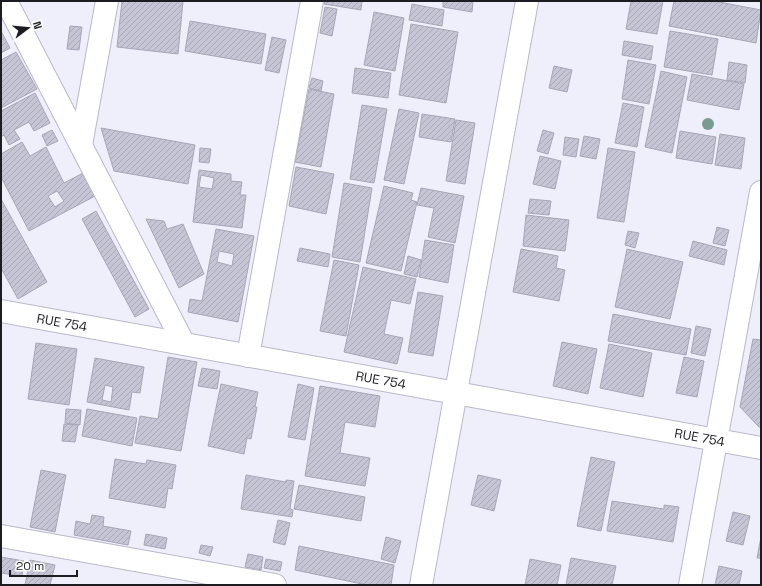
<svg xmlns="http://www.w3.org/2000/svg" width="762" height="586" font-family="'Space Grotesk',sans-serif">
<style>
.building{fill:url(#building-hatch);stroke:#a7a6b6;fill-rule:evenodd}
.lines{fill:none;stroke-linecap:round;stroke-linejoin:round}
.minor-casing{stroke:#b9b8c8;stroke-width:24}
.minor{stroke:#fff;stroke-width:22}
.tree{fill:#7a9b91}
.labels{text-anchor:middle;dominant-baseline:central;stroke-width:3.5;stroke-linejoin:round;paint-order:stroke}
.street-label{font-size:13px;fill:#1d1c22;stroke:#fdfdfd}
</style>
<defs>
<pattern id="building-hatch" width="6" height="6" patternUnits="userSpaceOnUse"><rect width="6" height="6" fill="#c6c5d6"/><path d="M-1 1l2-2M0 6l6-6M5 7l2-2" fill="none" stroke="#aaa9b7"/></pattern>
</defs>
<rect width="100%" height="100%" fill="#efeffc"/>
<!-- building -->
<path class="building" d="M122 1H183L178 54 117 47Z
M325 1H362L361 10 324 4Z
M443 1H473L472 12 443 7Z
M631 1H663L657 34 626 29Z
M674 1H714L761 10 756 43 669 26Z
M412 4 444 10 442 26 409 20Z
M325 7 337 9 332 36 320 33Z
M374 12 404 18 395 71 364 65Z
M190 21 266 34 261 64 185 51Z
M411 24 458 32 446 103 399 95Z
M70 26 82 27 79 50 67 49Z
M1 31 10 48 1 53Z
M670 31 718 39 712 75 664 67Z
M272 37 286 40 279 73 265 70Z
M624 41 653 46 651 60 622 55Z
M16 52 37 89 1 108V60Z
M628 60 656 65 649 104 622 99Z
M729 62 747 65 745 83 727 80Z
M554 66 572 70 567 92 549 88Z
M355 68 391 73 388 98 352 93Z
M661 71 687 77 672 153 645 147Z
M692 74 744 84 739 110 687 100Z
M312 78 323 81 321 91 309 88Z
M309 89 334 94 321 167 295 162Z
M35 93 50 123 34 131 29 122 14 130 20 139 9 145 4 135 1 137V111Z
M623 103 644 107 637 147 615 143Z
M362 105 387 109 374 183 350 179Z
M399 109 419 113 404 184 384 180Z
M422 114 455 119 451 142 419 137Z
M456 120 475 123 465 184 446 181Z
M101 128 195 145 188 184 114 171Z
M52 130 58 141 47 146 42 135Z
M543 130 554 133 548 154 537 151Z
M680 131 716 137 712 164 676 158Z
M720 134 745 138 741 169 715 165Z
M584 136 600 139 596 159 580 156Z
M565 137 579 139 576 157 563 155Z
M22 142 30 156 46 147 64 183 85 172 97 195 29 231 1 177V154ZM57 191 64 201 55 207 48 196Z
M200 148 211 149 209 163 199 162Z
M608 148 635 152 624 222 597 218Z
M540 156 561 161 555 189 533 184Z
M296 167 334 174 326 214 289 206Z
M199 170 231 174V181L242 182 240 195H246L242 228 193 222ZM201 175 214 178 212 189 199 187Z
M344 183 372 188 360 262 332 257Z
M384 186 413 193 411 200 417 202 401 271 366 263Z
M421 188 464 196 455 243 428 237 434 208 417 205Z
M1 199 47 282 18 299 1 268Z
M530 199 551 201 549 215 528 213Z
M96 211 149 309 135 317 82 219Z
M526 215 569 220 565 251 523 246Z
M146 219 164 221 167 229 183 224 204 274 179 288Z
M717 227 729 230 725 246 713 243Z
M216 229 254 236 238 322 188 312 190 299 202 301ZM219 251 234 254 232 266 217 262Z
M628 231 639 233 635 248 625 245Z
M425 240 454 245 448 283 419 277Z
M693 241 727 250 724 265 689 256Z
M300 248 330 254 328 267 297 261Z
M521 249 558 256 556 268 565 270 559 301 513 292Z
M627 249 683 262 670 319 615 307Z
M408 256 421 260 417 277 404 274Z
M334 260 359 265 346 336 320 331Z
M363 267 416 279 410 304 391 300 384 334 403 338 397 364 344 352Z
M418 292 443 296 433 356 408 352Z
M613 314 691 329 686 355 608 341Z
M696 326 711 329 705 356 691 353Z
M753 339 761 340V427H759L740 407Z
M562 342 597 349 588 394 553 386Z
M36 343 77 349 69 405 28 399Z
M609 344 652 353 643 397 600 388Z
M168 357 197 362 181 451 135 443 140 416 158 419Z
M684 357 704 361 697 397 676 393Z
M95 358 144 367 140 393 132 392 129 410 87 402ZM105 385 113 387 111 402 102 400Z
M202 368 220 371 217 389 198 386Z
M221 384 258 392 255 407H257L251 439 247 438 244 454 208 446Z
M298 384 314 388 305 440 288 437Z
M320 386 380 396 375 427 345 422 340 453 370 458 365 486 305 476Z
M66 409 81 410 80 425 65 423Z
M87 409 137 418 132 446 82 436Z
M64 424 78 425 75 442 62 441Z
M591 457 615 462 601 531 577 526Z
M115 459 146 464 147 460 176 465 172 489 168 488 165 508 109 498Z
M41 470 66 475 55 532 30 527Z
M246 475 286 482V480L294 481 290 509 293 510 292 517 241 509Z
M478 475 501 480 494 511 471 505Z
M299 485 365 497 361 521 294 509Z
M612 501 664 509V505L679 507 673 542 607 531Z
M733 512 750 516 743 545 726 541Z
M92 515 104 517 103 526 131 531 128 545 74 535 76 521 90 524Z
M278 520 290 523 285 545 273 542Z
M146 534 167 538 165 549 144 545Z
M386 537 401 541 395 563 381 559Z
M761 537V558H757Z
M201 545 213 547 210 556 199 553Z
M299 546 394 565 391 585H367L295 570Z
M248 554 263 557 261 570 245 567Z
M1 557 24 561 22 576 1 573Z
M571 558 616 566 612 585H566Z
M266 559 282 562 280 571 264 568Z
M530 559 561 565 557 585H525Z
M30 560 55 565 50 585H25Z
M719 566 742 571 739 585H715Z"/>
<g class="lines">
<defs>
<g id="minor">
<path d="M6 1 184 344"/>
<path d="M81 145 107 1"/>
<path id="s1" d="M1 311 761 448"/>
<path d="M248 356 312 1"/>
<path d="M1 536 275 585"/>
<path d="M421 585 527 1"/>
<path d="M690 585 761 192"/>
</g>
</defs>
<!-- minor casing -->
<use href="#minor" class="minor-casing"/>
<!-- minor -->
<use href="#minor" class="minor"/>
</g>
<!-- trees -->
<circle class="tree" cx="708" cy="124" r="6"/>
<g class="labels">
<!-- street labels -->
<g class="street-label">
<text stroke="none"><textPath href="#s1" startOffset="62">RUE 754</textPath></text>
<text stroke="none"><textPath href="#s1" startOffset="386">RUE 754</textPath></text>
<text stroke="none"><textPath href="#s1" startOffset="710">RUE 754</textPath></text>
</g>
</g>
<!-- border -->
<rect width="762" height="586" fill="none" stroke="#1d1c22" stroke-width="4"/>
<!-- north arrow -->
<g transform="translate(28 28) rotate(74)" stroke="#fdfdfd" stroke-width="3" paint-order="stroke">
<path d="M0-3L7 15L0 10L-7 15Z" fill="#1d1c22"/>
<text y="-6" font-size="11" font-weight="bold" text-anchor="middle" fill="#1d1c22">N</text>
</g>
<!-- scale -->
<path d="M10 570v6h67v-6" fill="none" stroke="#1d1c22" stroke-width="2"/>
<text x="16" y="570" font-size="12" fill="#1d1c22" stroke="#fdfdfd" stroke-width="3" paint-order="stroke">20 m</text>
</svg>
